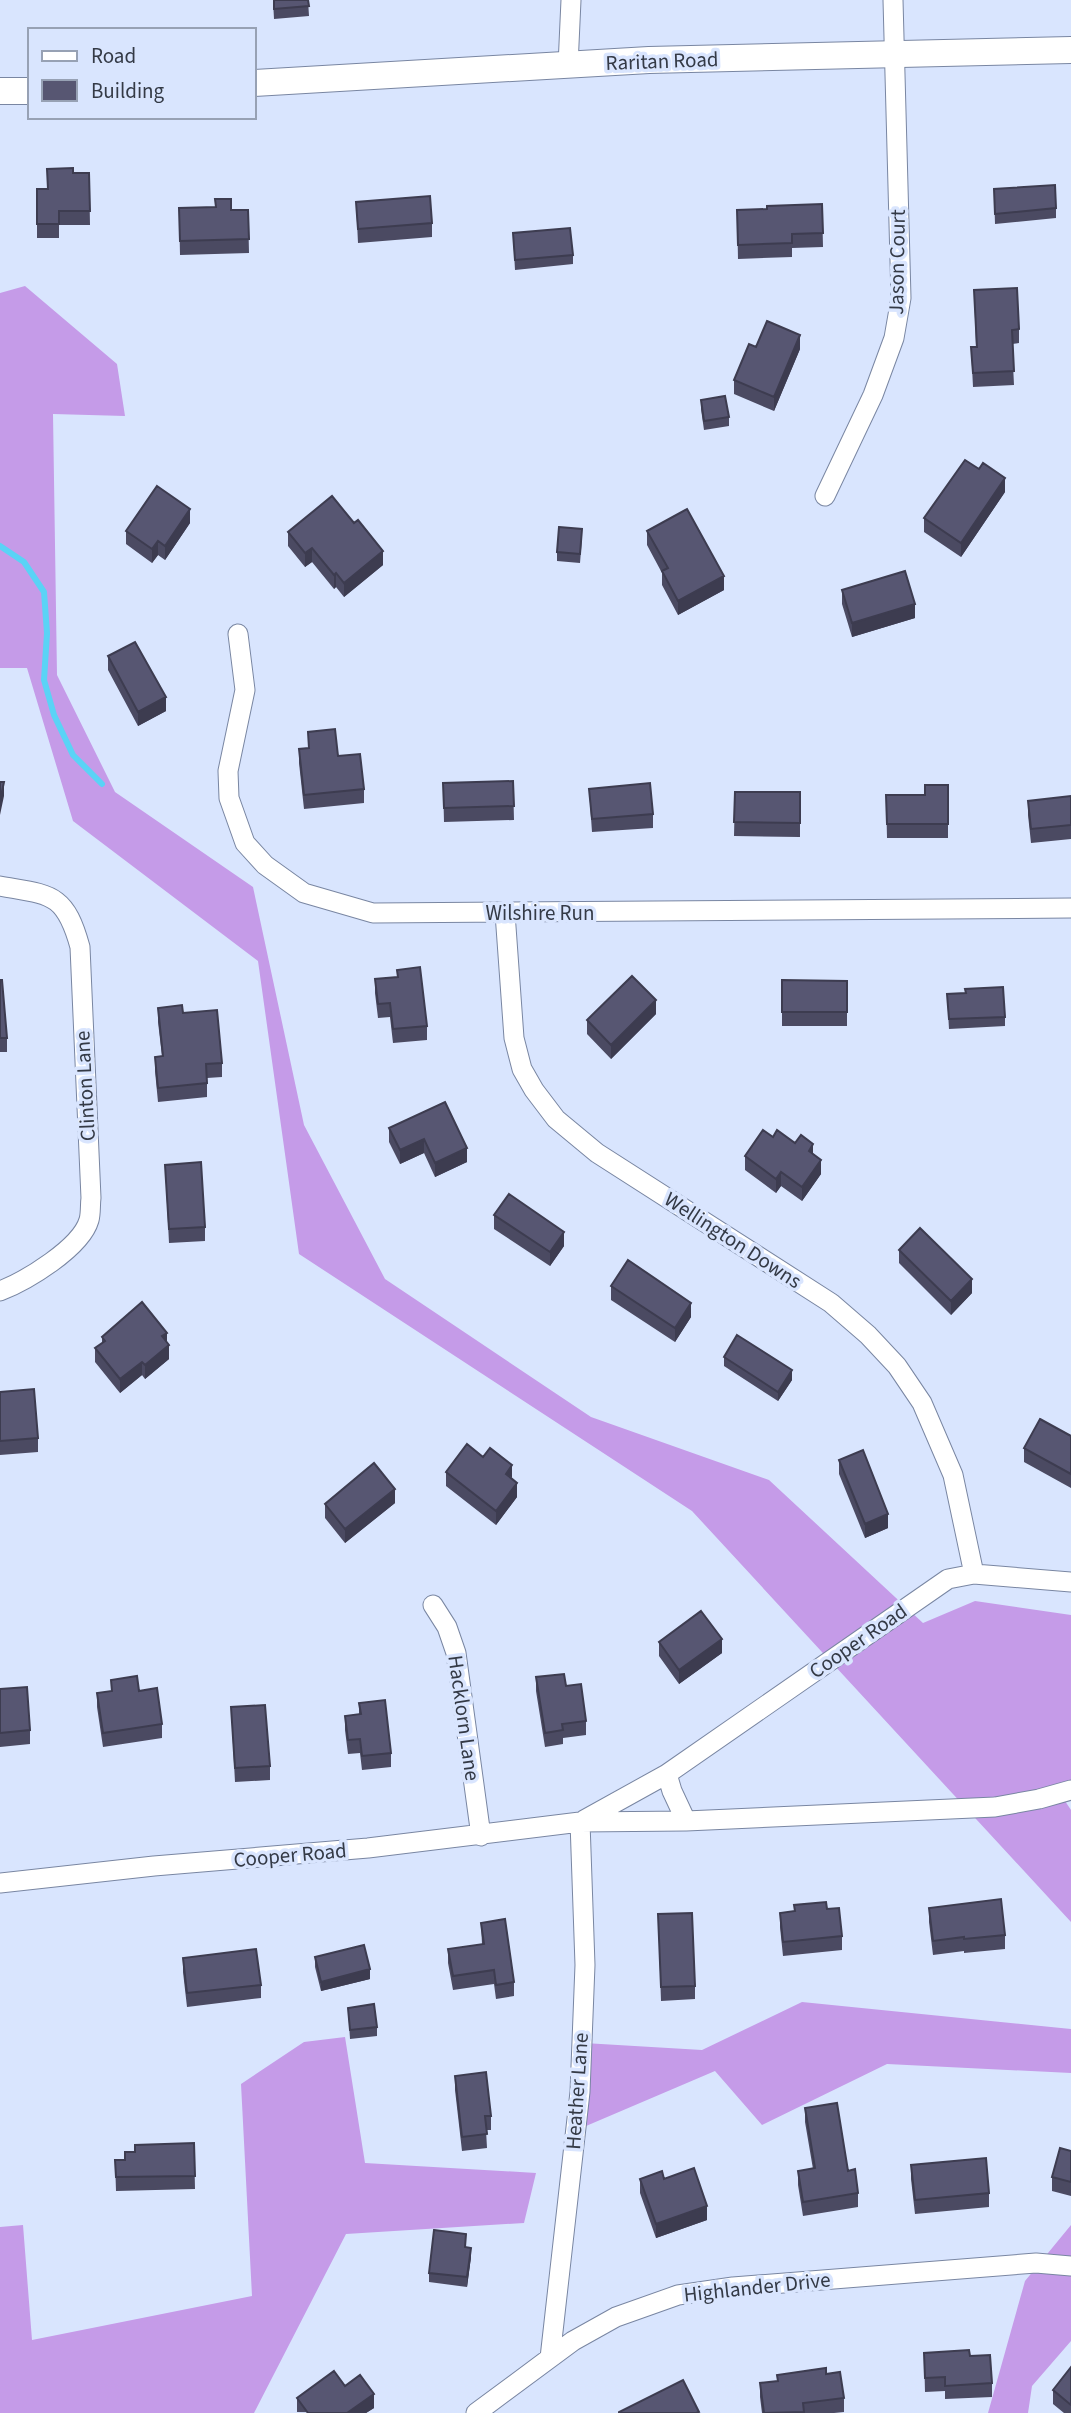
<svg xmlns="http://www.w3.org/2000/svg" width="1071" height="2413" font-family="'Source Sans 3',sans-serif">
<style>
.forest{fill:#c59be8}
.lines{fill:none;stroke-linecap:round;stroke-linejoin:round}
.stream{stroke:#5ad3f6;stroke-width:6}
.street-casing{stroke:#7986a2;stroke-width:21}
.secondary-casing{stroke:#7986a2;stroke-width:28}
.street{stroke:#fff;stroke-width:19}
.secondary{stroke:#fff;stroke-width:26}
.wall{fill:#4b4a62}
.shaded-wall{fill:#3d3c50}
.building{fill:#575672;stroke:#3d3c50;stroke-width:2}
.labels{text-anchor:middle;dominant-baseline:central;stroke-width:7;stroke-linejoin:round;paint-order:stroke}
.street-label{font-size:21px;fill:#343a46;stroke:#d9e5fe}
</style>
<rect width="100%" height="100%" fill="#d9e5fe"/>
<!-- forest -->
<path class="forest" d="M25 286 117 364 125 416 53 414 57 675 115 792 253 887 304 1125 385 1279 591 1417 769 1480 923 1623 975 1601 1071 1615V1783L1063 1798 1071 1810V1922L692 1511 299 1254 258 961 73 821 27 668H0V293Z
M802 2002 1071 2029V2073L887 2064 762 2125 715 2071 572 2132 584 2043 702 2050Z
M345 2037 365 2163 536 2173 524 2223 346 2234 254 2413H0V2227L23 2225 32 2340 252 2296 241 2084 304 2042Z
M1071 2225V2341L1032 2386 1028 2413H988L1025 2281Z"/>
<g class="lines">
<!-- stream -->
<path class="stream" d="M0 546 24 562 44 592 47 633 44 680 54 715 73 755 102 784"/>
<defs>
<path id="street" d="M568 66 571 0
M825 496 873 395 894 338 901 298 893 0
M238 634 245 690 228 771 229 798 245 843 265 865 304 893 373 913 1071 908
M0 886C50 895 65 892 80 947L91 1198C90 1205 91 1213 89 1220 81 1248 26 1281 0 1291
M505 913 514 1038 522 1069 534 1090 556 1119 597 1153 831 1303 868 1335 897 1366 922 1403 953 1475 974 1574
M433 1605 447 1627 456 1653 481 1836
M667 1774 672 1791 686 1821
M584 1820 667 1774 948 1579 974 1574 1071 1582
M0 1883 154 1866 368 1848 580 1822 686 1821 995 1807 1039 1799 1071 1790
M550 2358 580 2092 585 1965 580 1822
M476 2413 573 2341 616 2317 678 2295 733 2287 1036 2263 1071 2266"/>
<path id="secondary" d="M254 83 649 60 1071 50
M0 91H30"/>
</defs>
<!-- street casing -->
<use href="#street" class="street-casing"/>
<!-- secondary casing -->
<use href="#secondary" class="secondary-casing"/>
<!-- street -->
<use href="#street" class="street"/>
<!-- secondary -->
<use href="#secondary" class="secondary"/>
</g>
<!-- wall -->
<path class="wall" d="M273 0H308L309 16 274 19Z
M73 173H89L90 225H59V238H37V189H47Z
M994 189 1056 208V218L995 224Z
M356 202 432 223V237L358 243Z
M822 204 823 247 792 248V257L738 259 737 210 767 209Z
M179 208 248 210 249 253 180 255Z
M513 233 573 255V264L515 270Z
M974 290 1019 329V343L1012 344 1014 385 973 387 971 347H976Z
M756 347 800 349 774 411 734 394V380Z
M701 400 729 417V426L704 430 701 409Z
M1005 492 961 557 924 532V518Z
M190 523 165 560 158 555 152 563 126 544V531Z
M647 531 724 590 678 615 662 585V573L647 545Z
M288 532 383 565 344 597 336 587 334 589 312 562 305 567 288 546Z
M582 538 580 563 557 561V552Z
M842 590 915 618 852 637 842 604Z
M108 656 166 711 138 726 108 670Z
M308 732 338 756 364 789V803L304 809 299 763V749L308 748Z
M513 781 514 820 444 822 443 783Z
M948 785V838H887L886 795H925Z
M589 789 653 814V828L592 832Z
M735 792H800V837L734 836Z
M1071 796V839L1031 843 1028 815V801Z
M397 970 427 1026V1040L393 1043 390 1017 378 1018 375 993V979L397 977Z
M0 980 7 1038V1052H0Z
M782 980 847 981V1026H782Z
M947 994 1005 1017V1026L949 1029Z
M158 1008 183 1013 222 1063V1077L207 1078V1097L158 1102 155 1071V1057L162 1056 158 1022Z
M656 1014 611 1059 587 1034V1020Z
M445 1102 467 1162 435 1177 424 1153 400 1164 389 1142V1128Z
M773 1137 795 1143 813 1155 821 1174 802 1201 781 1186 776 1193 745 1170V1156Z
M165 1165 205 1227V1241L169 1243Z
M494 1215 564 1246 550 1266 494 1229Z
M899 1250 972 1293 951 1315 899 1263Z
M611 1286 691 1317 675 1342 611 1300Z
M102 1337 167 1342 169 1359 145 1379 142 1375 120 1393 95 1362V1348L102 1343Z
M724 1357 792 1380 778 1401 724 1366Z
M0 1392 38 1438V1452L0 1455Z
M1071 1436V1488L1024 1462V1448Z
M839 1460 888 1528 865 1538 839 1474Z
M446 1472 512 1479 517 1497 496 1525 446 1486Z
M395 1503 345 1543 325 1518V1504Z
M659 1642 722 1653 679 1684 659 1656Z
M536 1677 566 1686 586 1721V1735L563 1738V1744L545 1747 536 1691Z
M111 1680 139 1691 162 1724V1738L103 1747 97 1707V1693L111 1691Z
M0 1689 30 1730V1744L0 1747Z
M359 1703 391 1753V1767L362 1770 360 1753 348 1754 345 1730V1716L359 1714Z
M231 1707 270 1766V1780L235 1782Z
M794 1905 827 1909 842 1936V1950L783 1956 780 1927V1913L794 1911Z
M929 1908 1005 1935V1949L964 1953V1951L933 1955 929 1922Z
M658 1914 695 1986V1999L661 2001Z
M481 1923 514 1982V1996L496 1999 494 1984 453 1990 448 1963V1949L482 1944Z
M315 1957 370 1979 321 1991 315 1967Z
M183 1958 261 1985V1998L187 2007 183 1972Z
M348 2008 377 2027V2036L350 2039Z
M455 2076 491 2116V2130H486L487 2148 462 2151 455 2090Z
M805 2108 848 2171 858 2193V2207L803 2216 798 2185V2171L813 2169 805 2122Z
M194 2143 195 2189 116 2191 115 2160H125L135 2152Z
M1071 2151V2196L1052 2191V2177Z
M911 2165 989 2193V2207L915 2214 911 2179Z
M640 2179H664L707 2220 656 2238 640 2193Z
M466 2247 471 2257 467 2287 429 2282V2273Z
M924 2353 970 2356 992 2383V2397L945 2399V2391L925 2392Z
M1071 2367V2413H1064L1053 2404V2390Z
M826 2374 844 2398V2412L834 2413H762L760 2397V2383L777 2381V2375Z
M345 2386 374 2408 366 2413 297 2412V2398Z"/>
<!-- shaded-wall -->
<path class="shaded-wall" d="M800 335V349L774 411V397Z
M1005 478V492L961 557V543Z
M190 509V523L165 560V546Z
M158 541V555L152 563V549Z
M312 548V562L305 567V553Z
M383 551V565L344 597V583Z
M336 573V587L334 589V575Z
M724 576V590L678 615V601Z
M915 604V618L852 637V623Z
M166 697V711L138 726V712Z
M4 782V796L0 815V801Z
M656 1000V1014L611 1059V1045Z
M424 1139V1153L400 1164V1150Z
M813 1144V1158L809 1151Z
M467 1148V1162L435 1177V1163Z
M821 1160V1174L802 1201V1187Z
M781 1172V1186L776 1193V1179Z
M564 1232V1246L550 1266V1252Z
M972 1279V1293L951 1315V1301Z
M691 1303V1317L675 1342V1328Z
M167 1333V1346L162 1336Z
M169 1345V1359L145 1379V1365Z
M142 1362V1375L120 1393V1379Z
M792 1370V1380L778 1401V1392Z
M512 1465V1478L506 1474Z
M517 1483V1497L496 1525V1511Z
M395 1489V1503L345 1543V1529Z
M888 1514V1528L865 1538V1524Z
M722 1639V1653L679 1684V1670Z
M370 1969V1979L321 1991V1982Z
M707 2206V2220L656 2238V2224Z
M471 2248V2257L467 2287V2277Z
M374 2394V2408L366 2413H347Z"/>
<!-- building -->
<path class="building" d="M274 0H308L309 6 274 9Z
M73 168V173H89L90 211H59V224H37V189H48L47 169Z
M1055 185 1056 208 995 214 994 189Z
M430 196 432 223 358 229 356 202Z
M215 199H231V210H248L249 239 180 241 179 208 216 207Z
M822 204 823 233 792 234V243L738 245 737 210 767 209V206Z
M570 228 573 255 515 260 513 233Z
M1017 288 1019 329 1012 330 1014 371 973 373 971 347H977L974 290Z
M767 321 800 335 774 397 734 380 749 344 756 347Z
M725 396 729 417 704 421 701 400Z
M965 460 979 469 983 463 1005 478 961 543 924 518Z
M157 486 190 509 165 546 158 541 152 549 126 531Z
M332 496 354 523 358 520 383 551 344 583 336 573 334 575 312 548 305 553 288 532Z
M687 509 724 576 678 601 662 571 668 568 647 531Z
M559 527 582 529 580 554 557 552Z
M905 571 915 604 852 623 842 590Z
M135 642 166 697 138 712 108 656Z
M335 729 338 756 360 754 364 789 304 795 299 749 309 748 308 732Z
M513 781 514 806 444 808 443 783Z
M0 782H4L0 801Z
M650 783 653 814 592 819 589 789Z
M925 785H948V824H887L886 795H925Z
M735 792H800V823L734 822Z
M1071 796V825L1031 829 1028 801Z
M420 967 427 1026 393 1029 390 1003 378 1004 375 979 398 977 397 970Z
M632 976 656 1000 611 1045 587 1020Z
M0 980H2L7 1038H0Z
M782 980 847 981V1012H782Z
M1003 987 1005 1017 949 1019 947 994 966 993 965 989Z
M182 1005 183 1013 217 1010 222 1063 206 1064 207 1083 158 1088 155 1057 163 1056 158 1008Z
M445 1102 467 1148 435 1163 424 1139 400 1150 389 1128Z
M763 1130 773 1137 777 1130 795 1143 801 1135 813 1144 809 1151 821 1160 802 1187 781 1172 776 1179 745 1156Z
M201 1162 205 1227 169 1229 165 1165Z
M509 1194 564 1232 550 1252 494 1215Z
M920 1228 972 1279 951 1301 899 1250Z
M628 1260 691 1303 675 1328 611 1286Z
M142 1302 167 1333 162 1336 169 1345 145 1365 142 1362 120 1379 95 1348 105 1341 102 1337Z
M737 1335 792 1370 778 1392 724 1357Z
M34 1389 38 1438 0 1441V1392Z
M1040 1419 1071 1436V1474L1024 1448Z
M467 1444 483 1457 490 1448 512 1465 506 1474 517 1483 496 1511 446 1472Z
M863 1450 888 1514 865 1524 839 1460Z
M374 1463 395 1489 345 1529 325 1504Z
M701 1611 722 1639 679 1670 659 1642Z
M564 1674 566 1686 581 1684 586 1721 562 1724 563 1730 545 1733 536 1677Z
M137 1676 139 1691 157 1688 162 1724 103 1733 97 1693 112 1691 111 1680Z
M27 1687 30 1730 0 1733V1689Z
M385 1700 391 1753 362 1756 360 1739 348 1740 345 1716 361 1714 359 1703Z
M265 1705 270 1766 235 1768 231 1707Z
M1001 1899 1005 1935 964 1939V1937L933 1941 929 1908Z
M826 1902 827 1909 839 1908 842 1936 783 1942 780 1913 795 1911 794 1905Z
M692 1913 695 1986 661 1987 658 1914Z
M505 1919 514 1982 496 1985 494 1970 453 1976 448 1949 484 1944 481 1923Z
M364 1945 370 1969 321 1982 315 1957Z
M256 1949 261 1985 187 1993 183 1958Z
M374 2004 377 2027 350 2030 348 2008Z
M486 2072 491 2116H485L487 2134 462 2137 455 2076Z
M837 2103 848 2171 855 2169 858 2193 803 2202 798 2171 815 2168 805 2108Z
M194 2143 195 2176 116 2177 115 2160H125V2152H135V2145Z
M1060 2148 1071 2151V2182L1052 2177Z
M986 2158 989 2193 915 2200 911 2165Z
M694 2168 707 2206 656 2224 640 2179 662 2171 664 2179Z
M434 2230 466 2234 465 2247 471 2248 467 2277 429 2273Z
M969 2350 970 2356 990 2355 992 2383 945 2386V2377L925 2378 924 2353Z
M1071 2367V2405L1053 2390Z
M826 2368V2374L840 2372 844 2398 803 2403 804 2412 764 2413 760 2383 778 2381 777 2375Z
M334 2371 345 2386 360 2375 374 2394 347 2413H308L297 2398Z
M683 2380 699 2412 696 2413H619V2412Z"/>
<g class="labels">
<!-- street labels -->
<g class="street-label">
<text transform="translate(662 61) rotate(-2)">Raritan Road</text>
<text transform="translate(897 262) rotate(-89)">Jason Court</text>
<text x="540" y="913">Wilshire Run</text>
<text transform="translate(85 1086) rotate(-93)">Clinton Lane</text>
<text transform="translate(733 1240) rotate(33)">Wellington Downs</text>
<text transform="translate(858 1641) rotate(-35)">Cooper Road</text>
<text transform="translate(464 1718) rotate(82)">Hacklorn Lane</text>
<text transform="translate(290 1855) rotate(-5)">Cooper Road</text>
<text transform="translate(577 2091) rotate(-86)">Heather Lane</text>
<text transform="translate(757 2287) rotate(-6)">Highlander Drive</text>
</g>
</g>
<!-- legend -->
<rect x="28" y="28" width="228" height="91" fill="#d9e5fe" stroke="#97a1b4" stroke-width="2"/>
<rect x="42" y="51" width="35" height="10" fill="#ffffff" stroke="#97a1b4" stroke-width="2"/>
<text x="91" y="63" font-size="21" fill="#343a46">Road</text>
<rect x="42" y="80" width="35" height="21" fill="#575672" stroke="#97a1b4" stroke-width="2"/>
<text x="91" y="98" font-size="21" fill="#343a46">Building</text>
</svg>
